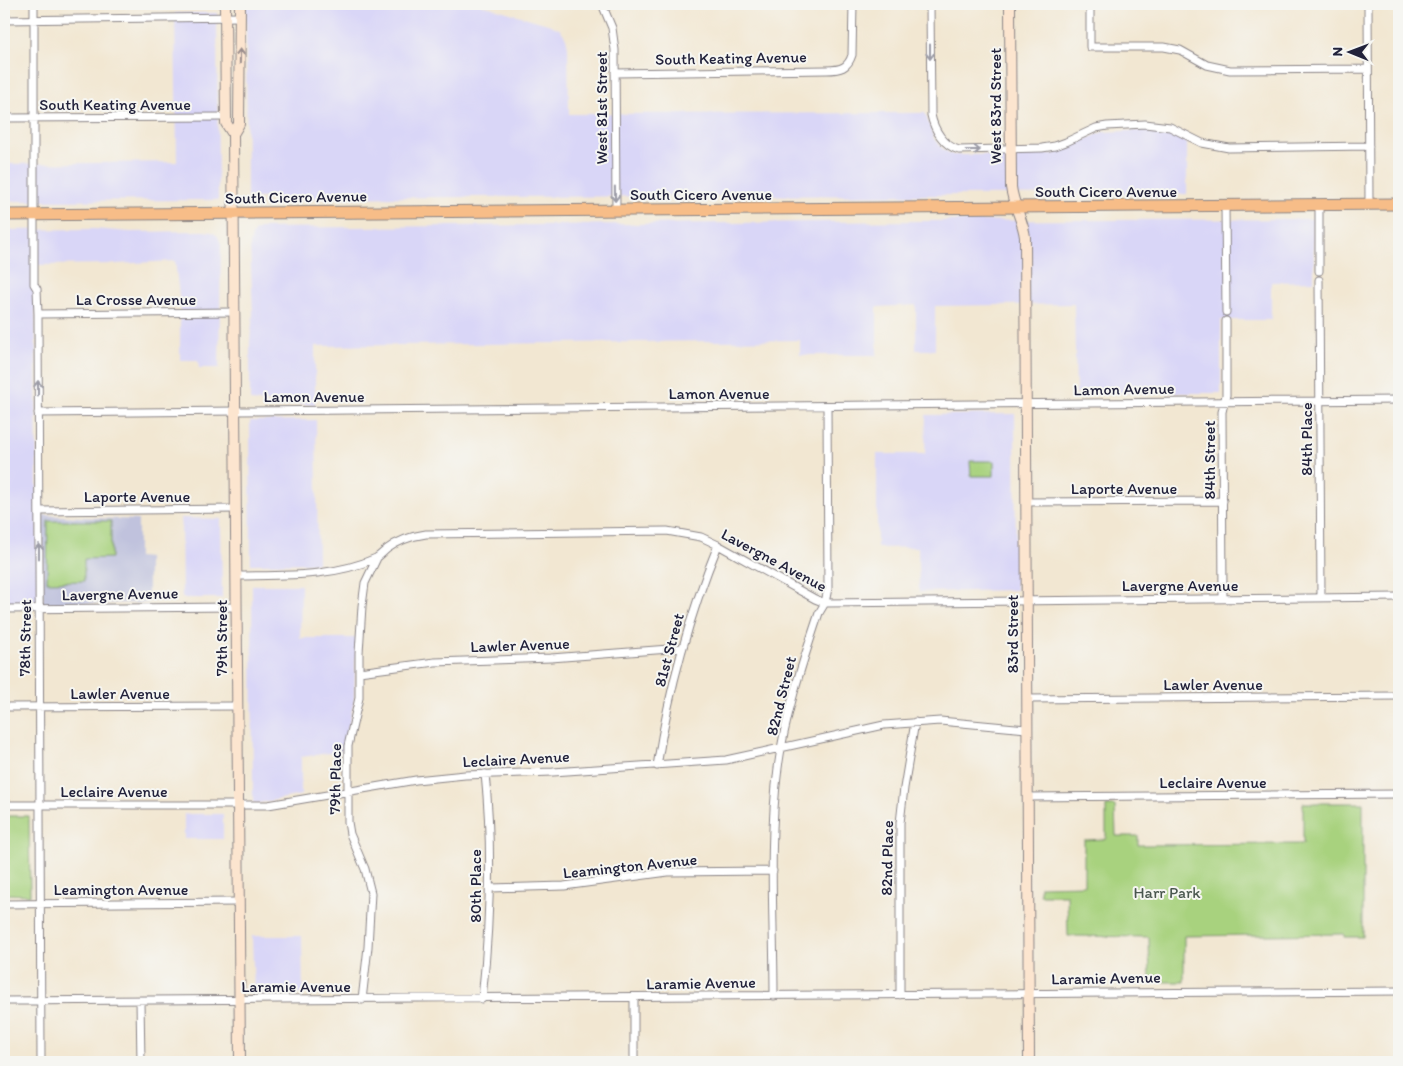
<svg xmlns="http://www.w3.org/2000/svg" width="1403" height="1066" font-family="Itim,sans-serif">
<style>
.built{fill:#d9d6f7}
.industrial{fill:#c0c2dd}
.green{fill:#a8d27e;stroke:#657a5c}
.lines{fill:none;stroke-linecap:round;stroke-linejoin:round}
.street-casing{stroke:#8a8486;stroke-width:9}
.secondary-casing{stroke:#8a8486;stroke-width:12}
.primary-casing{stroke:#8a8486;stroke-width:13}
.street{stroke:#fff;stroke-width:7}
.secondary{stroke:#fce5cf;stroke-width:10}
.primary{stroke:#f7bd88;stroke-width:11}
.oneway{stroke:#9c9ca7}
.oneway2{stroke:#9a8d8c}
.labels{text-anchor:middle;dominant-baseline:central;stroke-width:4;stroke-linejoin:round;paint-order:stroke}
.street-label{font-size:16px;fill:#22223b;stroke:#f6f6f2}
.park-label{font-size:16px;fill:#4a574f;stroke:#f6f6f2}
</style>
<rect width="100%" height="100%" fill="#f6f6f2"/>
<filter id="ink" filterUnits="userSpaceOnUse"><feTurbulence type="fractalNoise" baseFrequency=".02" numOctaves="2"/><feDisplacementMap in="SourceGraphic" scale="10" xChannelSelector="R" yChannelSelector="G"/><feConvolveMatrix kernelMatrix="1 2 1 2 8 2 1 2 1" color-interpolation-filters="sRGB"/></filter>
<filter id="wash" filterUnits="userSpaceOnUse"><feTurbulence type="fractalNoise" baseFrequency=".0096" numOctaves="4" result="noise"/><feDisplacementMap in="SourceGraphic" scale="20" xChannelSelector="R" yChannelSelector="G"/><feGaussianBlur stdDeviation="1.12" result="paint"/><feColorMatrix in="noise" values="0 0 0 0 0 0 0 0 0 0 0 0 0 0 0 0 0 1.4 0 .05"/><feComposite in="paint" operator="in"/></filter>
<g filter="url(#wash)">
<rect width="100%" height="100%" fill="#f2e7d2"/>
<!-- built -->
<path class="built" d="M246 4H480L551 25 561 30 566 38 568 47 569 114 925 113 934 139 944 150 953 155 1053 154 1103 132 1152 130 1172 135 1187 143V194L247 198Z
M175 13H217L218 200 4 201V164L177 162Z
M1313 219 1314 281 1271 282V320H1221V393H1076L1074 304 935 306V350H916V305L877 307V355H800V340L315 346V405L250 401V341L253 314 250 244 252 236 255 231 262 228 925 221Z
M94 229 130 232 203 231 211 232 218 236 221 244 219 368H199L198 360H180V304L175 261 115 264 35 265 38 603H4V230Z
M1015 414 1016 590 919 592 918 547 877 548V454H925L926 415Z
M316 420 318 563 251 564 250 421Z
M181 518 221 519 222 598H182Z
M252 585H301L300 638H356L354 701 343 751 301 757V795L259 803H253Z
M184 814H223V839H184Z
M252 936H302L303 994 254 995Z"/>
<!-- industrial -->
<path class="industrial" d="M42 515 138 520V557L148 558V603L43 604Z"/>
<!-- green -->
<path class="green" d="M970 461H994V476H971Z
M48 521H111V558L84 559V581L47 582Z
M1303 803H1363V937H1344V934L1184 936V982H1150L1149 937 1068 936 1067 895H1040V886L1084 885V840L1106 839V806H1115L1116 836H1138V845L1303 844Z
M4 816H29L30 895 4 894Z"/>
</g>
<g filter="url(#ink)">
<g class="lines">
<defs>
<path id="street" d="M34 4V284L37 289 38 314 41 1062
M602 4 612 28 615 50 616 211
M930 4 931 115C934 130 944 146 959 150L1042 148 1055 146 1066 142 1096 128 1107 126 1145 124 1170 127 1202 143 1229 148 1369 146
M1090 4V47H1164L1180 50 1207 65 1230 70 1368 69
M1368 4 1369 204
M604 7 612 4
M4 20 240 17
M615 73 827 70C840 70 848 68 852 55L853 4
M4 118 227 117
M1319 205V271
M1225 206 1226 312
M1319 280 1321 598
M38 314 234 312
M38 413 1399 400
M1026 502 1223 501
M39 511 236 509
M236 576C282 575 332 578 376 558 380 556 383 552 387 549 399 540 412 536 426 534L667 531 701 537 718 545 815 599 825 603 1399 597
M1223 599 1222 412 1226 395V321
M4 609 236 607
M359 672 435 662 551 658 682 648
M1027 699 1399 696
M4 707 237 706
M657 766C669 690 689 616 718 545
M1027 797 1399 794
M4 805H268L416 780 465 775 553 772 726 760 884 725 940 721 1027 729
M491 888 564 886 668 872 773 871
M4 904 238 902
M900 995V823L904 788 915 722
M774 996C774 920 768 843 778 768 785 715 802 664 819 613L825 603 828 588 827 406
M634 998V1062
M482 999C490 924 493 849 485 774
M362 1000 368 947 371 893 365 869 350 834 348 822V746L359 698V653L362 606 365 583 377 558
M4 1001 1399 991
M140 1001 141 1062"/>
<path id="secondary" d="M225 4 226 123 233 134
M1010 4 1011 187C1013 205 1023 220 1025 237L1029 1062
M240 1062 233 134 239 124 240 4"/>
<path id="primary" d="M4 215 1399 204"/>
</defs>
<!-- street casing -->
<use href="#street" class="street-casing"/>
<!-- secondary casing -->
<use href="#secondary" class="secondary-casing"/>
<!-- primary casing -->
<use href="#primary" class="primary-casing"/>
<!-- street -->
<use href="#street" class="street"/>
<!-- secondary -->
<use href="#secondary" class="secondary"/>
<!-- primary -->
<use href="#primary" class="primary"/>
</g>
<!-- one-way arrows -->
<defs><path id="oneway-shaft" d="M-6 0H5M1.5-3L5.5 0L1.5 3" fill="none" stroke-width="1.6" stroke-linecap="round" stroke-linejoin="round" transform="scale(1.25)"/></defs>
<g class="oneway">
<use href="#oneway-shaft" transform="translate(930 52) rotate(90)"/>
<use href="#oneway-shaft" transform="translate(973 150)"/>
<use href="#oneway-shaft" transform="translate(615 194) rotate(89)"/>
<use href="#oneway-shaft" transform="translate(38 388) rotate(-90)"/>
<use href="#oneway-shaft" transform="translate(39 551) rotate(-90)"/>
</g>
<use class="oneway2" href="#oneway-shaft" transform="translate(240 56) rotate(-89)"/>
</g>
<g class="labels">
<!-- street labels -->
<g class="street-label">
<text transform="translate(731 58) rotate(-1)">South Keating Avenue</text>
<text x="115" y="104">South Keating Avenue</text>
<text transform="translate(995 106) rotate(-90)">West 83rd Street</text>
<text transform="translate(601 108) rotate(-90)">West 81st Street</text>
<text x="1106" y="191">South Cicero Avenue</text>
<text x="701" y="194">South Cicero Avenue</text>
<text transform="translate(296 197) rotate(-1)">South Cicero Avenue</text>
<text x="136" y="299">La Crosse Avenue</text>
<text transform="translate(1124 389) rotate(-1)">Lamon Avenue</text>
<text x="719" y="393">Lamon Avenue</text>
<text x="314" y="396">Lamon Avenue</text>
<text transform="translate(1306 439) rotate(-90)">84th Place</text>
<text transform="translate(1209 460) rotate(-90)">84th Street</text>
<text x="1124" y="488">Laporte Avenue</text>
<text x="137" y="496">Laporte Avenue</text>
<text transform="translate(774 560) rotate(28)">Lavergne Avenue</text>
<text x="1180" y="585">Lavergne Avenue</text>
<text transform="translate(120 594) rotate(-1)">Lavergne Avenue</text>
<text transform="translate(1012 634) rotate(-90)">83rd Street</text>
<text transform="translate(25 638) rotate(-89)">78th Street</text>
<text transform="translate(221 638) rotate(-90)">79th Street</text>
<text transform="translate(520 645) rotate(-2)">Lawler Avenue</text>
<text transform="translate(669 650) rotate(-75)">81st Street</text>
<text x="1213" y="684">Lawler Avenue</text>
<text x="120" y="693">Lawler Avenue</text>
<text transform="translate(781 696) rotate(-76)">82nd Street</text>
<text transform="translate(516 759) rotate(-3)">Leclaire Avenue</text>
<text transform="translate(335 779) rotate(-89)">79th Place</text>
<text x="1213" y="782">Leclaire Avenue</text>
<text x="114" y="791">Leclaire Avenue</text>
<text transform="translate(887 858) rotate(-89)">82nd Place</text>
<text transform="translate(630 866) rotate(-6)">Leamington Avenue</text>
<text transform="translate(475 886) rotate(-90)">80th Place</text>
<text x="121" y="889">Leamington Avenue</text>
<text transform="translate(1106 978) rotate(-1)">Laramie Avenue</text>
<text transform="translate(701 983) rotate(-1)">Laramie Avenue</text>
<text x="296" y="986">Laramie Avenue</text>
</g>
<!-- park labels -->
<g class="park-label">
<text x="1167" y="892">Harr Park</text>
</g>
</g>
<!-- margin -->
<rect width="1403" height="1066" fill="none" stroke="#f6f6f2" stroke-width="20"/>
<!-- north arrow -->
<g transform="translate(1350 52) rotate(271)" stroke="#f6f6f2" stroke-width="4" paint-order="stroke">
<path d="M0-4L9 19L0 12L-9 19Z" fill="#22223b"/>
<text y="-8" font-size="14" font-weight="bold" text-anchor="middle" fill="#22223b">N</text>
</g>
</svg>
